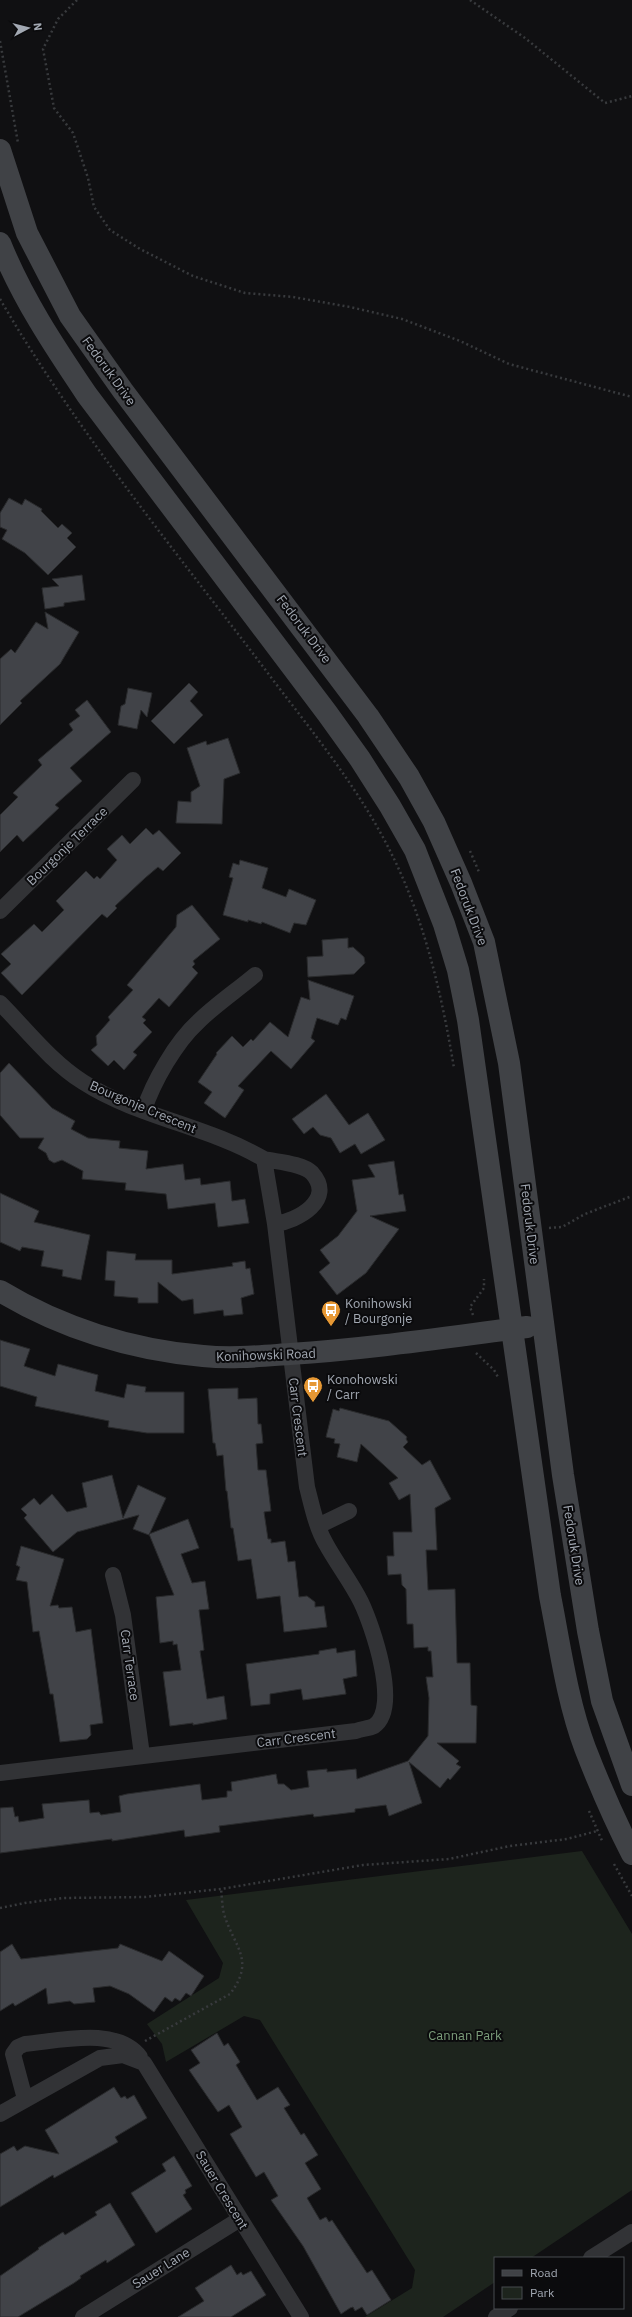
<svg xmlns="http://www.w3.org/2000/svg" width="632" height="2317" font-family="'IBM Plex Sans',sans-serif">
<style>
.green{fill:#1d241d}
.building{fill:#414348;stroke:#2a2b2d}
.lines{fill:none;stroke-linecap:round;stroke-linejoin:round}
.path{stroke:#383a3d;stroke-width:2.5;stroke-dasharray:2 3;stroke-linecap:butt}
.street{stroke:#323336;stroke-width:16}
.secondary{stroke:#404246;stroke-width:22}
.labels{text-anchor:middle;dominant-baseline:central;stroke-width:4;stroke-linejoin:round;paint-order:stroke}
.street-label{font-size:13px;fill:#a2a8b2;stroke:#0b0b0d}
.poi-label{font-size:13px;fill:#a2a8b2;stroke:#0b0b0d;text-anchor:start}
.park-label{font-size:13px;fill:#7b9c7a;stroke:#0b0b0d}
</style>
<rect width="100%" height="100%" fill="#101012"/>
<!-- green -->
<path class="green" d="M582 1851 632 1934V2190L531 2258H495V2282L443 2317H365L412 2288 415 2270 260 2020 244 2016 166 2062 162 2044 147 2024 219 1978 223 1963 186 1900Z"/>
<!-- building -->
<path class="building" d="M9 498 22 505 25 499 42 509 41 511 58 528 62 524 72 533 67 538 76 547 48 575 25 553 2 539 7 530 0 527V513Z
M82 575 85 600 64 603V606L45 609 42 588 59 586 52 579Z
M45 612 79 632 60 664 20 701 22 703 0 725V659L11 649 15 653 36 622 48 629Z
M189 683 198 692 190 701 203 715 174 744 151 721Z
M128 688 152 693 147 717 141 710 137 729 118 725 121 706 125 704Z
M87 700 111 732 70 768 82 781 55 805 59 808 23 842 17 835 0 852V815L18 797 13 793 42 765 38 760 73 730 69 724 80 716 75 710Z
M228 738 240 773 224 779 222 824 176 823 178 801 191 802V792L200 786 187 748 206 741 207 745Z
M146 828 153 835 159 830 181 853 163 871 158 867 145 878 115 906 117 908 107 918 102 914 22 995 1 973 11 964 1 954 34 924 42 932 64 910 56 901 86 871 94 879 97 876 100 879 117 860 107 849 122 835 130 844Z
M240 860 268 868 262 888 286 897 289 889 316 900 306 925 294 923 290 933 262 922 261 924 248 920V922L223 915 233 878 229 877 233 863 239 865Z
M192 905 220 939 193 961 195 964 192 967 198 973 169 1007 159 998 142 1017 146 1020 143 1023 152 1032 133 1052 137 1055 124 1070 114 1060 108 1066 91 1050 97 1045 96 1036 110 1020 108 1017 133 990 127 985 176 927 177 915Z
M348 938V948L353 947 364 957 365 963 354 974 308 977 307 957 323 956 322 940Z
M308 980 354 996 346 1020 341 1018 338 1025 317 1018 311 1038 315 1041 291 1069 271 1051 238 1086 244 1090 225 1118 204 1103 212 1092 198 1082 217 1054 216 1053 232 1036 243 1047 251 1039 253 1041 270 1022 288 1037 301 997 310 1000Z
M9 1063 52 1108 75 1121 71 1129 88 1138 120 1141 119 1148 148 1151 146 1169 183 1164 185 1180 200 1178 201 1185 230 1181 232 1201 245 1199 249 1223 218 1227 215 1203 168 1209 166 1194 125 1190 126 1183 82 1179 83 1171 62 1160 54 1163 49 1160 46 1153 38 1148 44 1138H20L0 1115V1073Z
M326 1094 349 1125 368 1113 385 1140 361 1154 355 1144 340 1153 331 1138 320 1135 313 1127 304 1134 292 1119Z
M394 1161 399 1195 403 1194 406 1211 370 1216 399 1229 366 1273 337 1295 319 1272 330 1263 320 1250 338 1236 357 1211 352 1180 375 1177 368 1165Z
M0 1193 39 1211 34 1222 90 1235 81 1280 62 1276 63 1270 41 1266 44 1251 22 1247 20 1251 0 1242Z
M107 1251 136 1254 135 1260H172V1274L233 1266 232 1263 245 1261 246 1269 250 1268 254 1294 241 1298 243 1314 224 1316 223 1310 194 1314 193 1299 182 1301 158 1282V1303H138V1298L114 1296 115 1281 105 1280Z
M0 1340 30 1349 24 1366 55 1376 58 1364 98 1375 95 1391 124 1398 127 1384 146 1387 145 1392H184V1433H147L108 1427 109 1421 35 1406 37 1397 0 1386Z
M238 1388V1399L257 1398 258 1424H261L263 1443 256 1444 258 1470H266L271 1511 264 1512 268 1539H271V1543L285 1541 288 1562 295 1561 299 1597 307 1596 315 1602V1607L324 1606 327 1627 284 1632 280 1596 257 1599 251 1559 238 1561 233 1528H231L227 1491H226L223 1455 217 1456 215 1443H213L208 1389Z
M340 1408 389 1421 407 1437 406 1439 408 1442 403 1447 422 1465 430 1460 451 1499 435 1508 437 1550H426L428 1590 455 1589 457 1663H470L471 1705 477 1706 476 1743H437L459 1761 456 1764 461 1767 450 1780 448 1778 440 1788 409 1762 422 1803 389 1816 386 1805 355 1809V1812L314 1817 313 1814 298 1816 219 1826 220 1832 185 1837 184 1830 112 1841V1839L0 1853V1808L13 1807 15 1817 18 1816 19 1822 44 1818 42 1804 89 1800 90 1813 99 1812 101 1815 121 1812 119 1796 127 1794 200 1784 202 1800 227 1797V1791H232L231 1782 276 1774 278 1784H284L291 1790 309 1787 307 1771 327 1769V1772L356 1769 357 1779 408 1761 428 1736 429 1698 426 1677H433L431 1651H428V1647L414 1648 413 1624H407L406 1589 402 1585 401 1574 388 1575 387 1556H394L393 1532H412L410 1494 399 1500 389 1483 398 1478 361 1444 357 1462 337 1457 340 1444 334 1443 335 1439 326 1437 333 1409 339 1411Z
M112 1475 123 1518 138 1485 166 1498 149 1535 133 1529 139 1515 77 1532 53 1552 24 1518 27 1515 21 1509 34 1498 40 1505 52 1494 67 1512 87 1507 82 1483Z
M188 1519 199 1548 181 1554 192 1583 205 1581 209 1609 199 1610 204 1650 200 1651 207 1699 224 1696 227 1719 193 1725V1723L170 1726 163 1672 181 1670 177 1644 173 1645V1641L160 1643 156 1597 174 1595 149 1534Z
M21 1546 64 1559 50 1606 58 1605 59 1608 72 1607 76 1632 91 1629 103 1723 90 1725 91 1735 87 1739 60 1742 53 1694H50L39 1631 33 1632 27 1582 16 1580 20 1567 16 1565Z
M336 1648 337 1653 355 1650 357 1676 343 1679 346 1694 303 1700 301 1689 270 1694V1704L251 1706 246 1664 319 1654V1651Z
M12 1944 21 1959 118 1948 120 1944 162 1961 169 1951 204 1976 191 1996 186 1993 180 2001 175 1998 172 2002 165 1997 154 2012 129 1994 110 1986 93 1988 95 2002 74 2004 70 2001 48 2004 46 1988 15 2006 13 2003 0 2011V1952Z
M217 2033 224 2046 228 2043 240 2062 236 2065 257 2100 278 2087 290 2105 284 2108 301 2135 304 2133 318 2155 305 2163 321 2189 307 2198 320 2220 326 2217 329 2222 332 2220 367 2273 372 2270 391 2300 367 2315 362 2307 355 2311 353 2307 350 2308 341 2314 303 2246 271 2200 278 2196 264 2172 256 2177 230 2134 242 2127 229 2105 218 2112 189 2070 200 2063 191 2050Z
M114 2087 121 2098 125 2096 127 2099 134 2095 147 2118 115 2137 118 2142 54 2178 53 2175 0 2207V2154L14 2146 17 2151 25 2146 59 2154 45 2130Z
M174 2156 192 2186 185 2190 186 2193 183 2195 192 2209 156 2233 131 2193 166 2171 162 2164Z
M110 2203 135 2245 107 2263 106 2260 80 2276 81 2278 74 2283 18 2317H0V2276L39 2249 38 2248 63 2232 65 2235 97 2215 95 2212Z
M231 2265 237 2275 241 2272 243 2275 251 2271 266 2295 231 2317H178L204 2301 195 2288Z"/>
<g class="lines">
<!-- path -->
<path class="path" d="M77 0 58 19 43 49 54 108 73 133 88 178 94 207 110 230 140 249 193 276 245 293 293 297 350 307 402 319 460 341 509 364 632 397
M470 0 525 38 605 103 632 96
M0 41 18 143
M0 299C76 430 173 548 264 668 306 724 353 780 386 843 423 913 441 990 454 1068
M470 851 479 872
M549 1228 562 1227 585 1214 632 1196
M473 1315 470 1307 484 1288V1279
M476 1353 494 1370 498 1377
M589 1811 603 1843
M614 1864 632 1896
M0 1908 25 1903 63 1898 145 1897 221 1889 363 1865 449 1859 510 1846 567 1839 597 1831
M145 2041 230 1994C256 1960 234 1947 224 1914 222 1906 222 1897 221 1889"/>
<!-- street -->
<path class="street" d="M0 911 133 780
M0 1003C26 1029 51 1062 83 1082 137 1117 208 1126 264 1159L275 1224 307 1487C312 1506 316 1527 326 1544 337 1564 351 1582 361 1602 372 1625 401 1708 374 1726 370 1728 362 1729 356 1731L0 1773
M144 1110C153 1082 176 1042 198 1022 215 1005 236 991 255 975
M264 1159C277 1162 302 1163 312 1173 336 1200 297 1221 275 1224
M318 1526 349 1511
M113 1575 123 1615 142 1755
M25 2099 13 2054 18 2047 25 2044C59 2041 117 2026 140 2057
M0 2114 100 2058 123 2055 144 2063 301 2317
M591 2258 632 2232
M83 2317 240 2219
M496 2317 510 2308"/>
<!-- secondary -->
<path class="secondary" d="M0 150 27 233 70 316 123 391 368 716 409 777 434 822 461 883 484 942 509 1063 563 1475 588 1631 602 1701 632 1785
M0 243C22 298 54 346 87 395L327 713 360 759 390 806 415 850 444 924 458 970 468 1020 550 1596C560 1646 567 1700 585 1748 599 1784 614 1819 632 1854
M0 1291C61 1328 132 1350 203 1356 232 1359 261 1356 290 1354 369 1349 448 1337 527 1327"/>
</g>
<!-- icons -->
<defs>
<symbol id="bus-pin" viewBox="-11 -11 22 30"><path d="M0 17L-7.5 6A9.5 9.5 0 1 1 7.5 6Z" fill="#e69834" stroke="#0b0b0d"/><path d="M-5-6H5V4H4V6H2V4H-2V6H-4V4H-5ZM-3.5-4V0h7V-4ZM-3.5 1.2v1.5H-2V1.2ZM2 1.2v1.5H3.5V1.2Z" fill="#fff"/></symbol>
</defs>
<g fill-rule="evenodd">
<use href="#bus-pin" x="320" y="1299" width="22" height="30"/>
<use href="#bus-pin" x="302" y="1375" width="22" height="30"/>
</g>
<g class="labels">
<!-- street labels -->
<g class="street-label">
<text transform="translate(109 371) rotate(54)">Fedoruk Drive</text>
<text transform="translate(304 629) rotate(53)">Fedoruk Drive</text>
<text transform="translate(67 846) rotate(-44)">Bourgonje Terrace</text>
<text transform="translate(469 907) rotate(69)">Fedoruk Drive</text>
<text transform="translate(143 1107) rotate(23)">Bourgonje Crescent</text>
<text transform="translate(530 1224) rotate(83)">Fedoruk Drive</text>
<text transform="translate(266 1355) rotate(-2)">Konihowski Road</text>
<text transform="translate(298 1417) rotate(83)">Carr Crescent</text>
<text transform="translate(574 1545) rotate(81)">Fedoruk Drive</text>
<text transform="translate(130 1665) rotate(82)">Carr Terrace</text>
<text transform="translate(296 1738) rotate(-7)">Carr Crescent</text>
<text transform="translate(222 2190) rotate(59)">Sauer Crescent</text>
<text transform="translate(161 2268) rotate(-32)">Sauer Lane</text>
</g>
<!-- poi labels -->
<g class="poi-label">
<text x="345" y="1303">Konihowski<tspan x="345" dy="15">/ Bourgonje</tspan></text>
<text x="327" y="1379">Konohowski<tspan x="327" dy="15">/ Carr</tspan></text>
</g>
<!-- park labels -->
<g class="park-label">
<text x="465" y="2035">Cannan Park</text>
</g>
</g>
<!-- legend -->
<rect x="494" y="2257" width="130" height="52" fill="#0b0b0d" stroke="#474a4f"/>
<rect x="502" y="2270" width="20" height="6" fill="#404246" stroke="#474a4f"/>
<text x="530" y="2277" font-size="12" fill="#a2a8b2">Road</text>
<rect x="502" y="2287" width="20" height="12" fill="#1d241d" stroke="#474a4f"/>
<text x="530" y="2297" font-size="12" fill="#a2a8b2">Park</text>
<!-- north arrow -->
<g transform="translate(28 28) rotate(83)" stroke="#0b0b0d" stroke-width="3" paint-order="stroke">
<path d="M0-3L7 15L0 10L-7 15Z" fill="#a2a8b2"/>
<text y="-6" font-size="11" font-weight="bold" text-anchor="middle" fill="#a2a8b2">N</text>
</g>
</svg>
